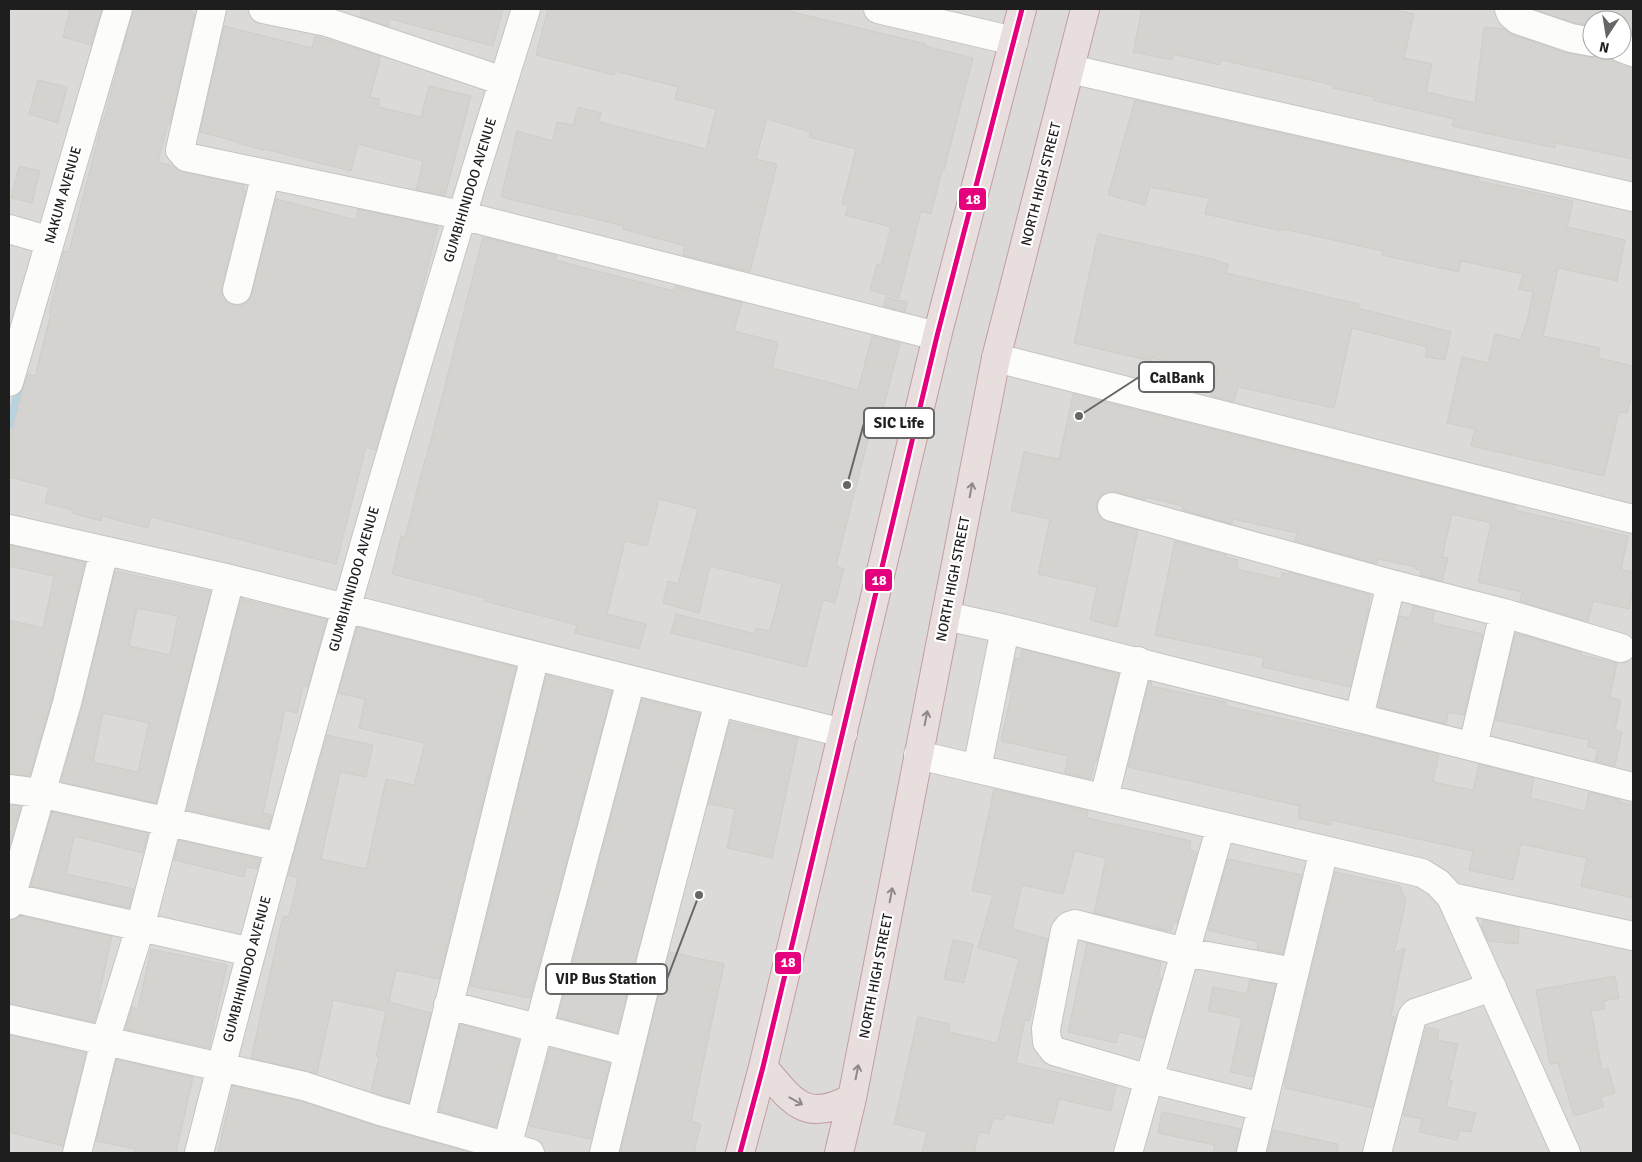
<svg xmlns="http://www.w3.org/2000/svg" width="1642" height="1162" font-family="Signika,sans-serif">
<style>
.residential{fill:#dbdad8;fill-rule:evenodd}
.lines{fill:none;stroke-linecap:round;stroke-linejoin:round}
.stream{stroke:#b8d2e0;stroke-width:8}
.building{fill:#d4d3cf;stroke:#cfcdc7;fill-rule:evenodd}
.minor-casing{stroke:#c5c4c2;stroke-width:30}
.highway-casing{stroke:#c29da2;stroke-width:30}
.minor{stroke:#fcfcfb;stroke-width:28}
.highway{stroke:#e9dede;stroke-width:28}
.bus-1-casing{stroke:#fff;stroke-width:9}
.bus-1{stroke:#e5007d;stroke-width:5}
.oneway{stroke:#8e8888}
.labels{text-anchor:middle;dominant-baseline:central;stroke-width:4.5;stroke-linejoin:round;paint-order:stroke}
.street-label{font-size:14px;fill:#1e1e1e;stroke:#fff}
.leader{fill:none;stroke:#666664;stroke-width:2}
.callout-dot{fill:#666664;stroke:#fff;stroke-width:2}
.callout{fill:#fff;stroke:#666664;stroke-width:2}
.callout-label{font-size:15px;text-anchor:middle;font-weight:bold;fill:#1e1e1e}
.line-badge{stroke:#fff;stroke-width:2}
.badge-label{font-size:14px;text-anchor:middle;font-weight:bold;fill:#fff}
</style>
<rect width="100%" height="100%" fill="#ecebe6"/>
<!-- residential -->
<path class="residential" d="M9 9H1633V1153H9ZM1592 20H1622V50H1592Z"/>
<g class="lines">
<!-- stream -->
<path class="stream" d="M9 426 21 383"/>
</g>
<!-- building -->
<path class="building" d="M70 9H102L91 45 63 37Z
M133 9H191L190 13 195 14 170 124H168L158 162 173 166 183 172 244 185 243 191H246L222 286V295L227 302 233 305H241L248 301 252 294 276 199 356 220 358 209 438 226 415 318 376 450 366 447 336 564 151 517 148 528 102 516 101 521 72 513 73 510 45 503 49 487 9 477V444L23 388 28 374 35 376 51 313H49L64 251 69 252 103 119 104 120Z
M362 9H503L493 46 390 19 388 26 360 17Z
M548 9H780L926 44 925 46 973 58 944 170H942L931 214 921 211 899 298 870 290 877 264 881 265 891 227 845 215 848 206 842 204 856 149 809 137 811 132 767 119 756 159 777 164 750 272 683 255 685 246 623 229 624 226 575 214V215L501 197 517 131 553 141 557 122 573 125 578 107 601 113 599 122 706 149 716 109 675 99 678 87 615 71 614 75 536 55Z
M1142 9H1391L1414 14 1404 58 1432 64 1426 92 1475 103 1484 27 1505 29 1513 35 1566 53 1589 57H1598L1607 50 1610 58 1616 62 1633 67V159L1556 143 1555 148 1452 126 1454 119 1373 100 1374 97 1333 88V85L1221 60 1220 65 1173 54 1172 60 1133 52Z
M1533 9H1633V35L1622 33V20H1592V26L1575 23Z
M224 26 312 48 315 36 381 56 370 97 380 99 378 107 421 117 429 86 471 96 445 196 416 190 423 161 358 144 351 171 264 149 263 150 241 144V143L200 132Z
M38 80 67 87 58 123 29 114Z
M1135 100 1479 178V181L1573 201 1567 227 1625 240 1617 281 1558 268 1543 336 1600 348 1598 358 1633 366V398H1631L1627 413 1619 412 1604 476 1471 446 1475 429 1447 423 1462 357 1488 363 1495 334 1520 340 1527 321 1533 292 1519 289 1523 274 1461 261 1459 272 1382 255 1383 251 1283 229 1282 231 1205 214 1209 198 1150 187 1145 205 1108 195Z
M19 166 40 171 32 203 11 198Z
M1098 234 1217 260V261L1228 264 1226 273 1359 304 1358 308 1451 332 1445 360 1425 357 1427 347 1352 328 1334 408 1238 387 1234 402 1211 396 1217 372 1151 358V361L1074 343Z
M483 237 557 255 555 260 674 291 675 286 742 302 734 331 778 342 772 368 858 390 872 336 900 343 879 425 872 423 836 566 844 569 835 603 823 600 806 667 671 633 676 614 755 634 756 628 770 631 782 584 710 566 699 613 663 603 668 581 678 584 698 509 659 499 647 546 625 541 607 614 646 624 639 649 575 633 577 625 484 601 485 598 392 574 401 536 405 537 425 459H426Z
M886 297 907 302 905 312 884 306Z
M1073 394 1515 505 1514 510 1628 536 1621 570 1633 572V587L1629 609 1593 601 1588 622 1520 601 1522 592 1478 582 1491 523 1452 514 1442 557 1448 558 1442 581 1420 575 1421 570 1416 569V567L1378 559 1377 564 1295 541 1297 533 1233 519 1232 524 1182 510 1183 506 1145 497V500L1116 492H1109L1101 496 1097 502V510L1101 518 1108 522 1138 530 1117 627 1090 620 1097 587 1038 574 1050 519 1011 511 1024 452 1059 459Z
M1175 541 1226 555 1225 557 1238 560 1237 569 1281 579 1282 573 1288 574 1289 572 1370 595 1368 608H1369L1350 687 1262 667 1264 658 1155 635Z
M9 545 85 562 52 699 30 776 9 774V620L43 628 54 576 9 566Z
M115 571 211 592 156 803 61 782 82 707ZM137 608 178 616 170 655 129 646ZM103 713 149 723 138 772 93 762Z
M241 599 327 619 308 687 303 686 297 713 285 710 263 813 272 815 269 828 187 810Z
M1413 606 1435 611 1432 623 1483 634 1464 715 1448 712 1446 724 1378 707 1399 616 1410 618Z
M357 627 516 667 439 979 396 970 389 1002 431 1013 409 1103 371 1092 379 1057 376 1056 386 1011 333 1000 317 1074 251 1058 283 916 289 917 298 878 288 875 327 735 373 745 366 777 340 772 321 859 366 869 386 779 414 785 425 743 359 728 365 699 338 693Z
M1515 633 1581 652V655L1617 663 1610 697 1621 700 1615 730 1622 732 1615 766 1595 761 1598 749 1588 747 1589 740 1495 720Z
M1022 649 1119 674 1097 761 1095 760 1091 779 1065 773 1068 756 1001 741 1012 691H1009L1015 658 1020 659Z
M546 675 612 692 530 998 470 986Z
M1149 681 1152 682 1151 686 1226 702V706L1361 736V735L1439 754 1433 782 1473 790 1479 764 1534 778 1530 798 1585 811 1589 792 1620 800 1619 802 1633 805V898L1581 886 1587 858 1521 844 1513 880 1469 870 1473 851 1331 820 1330 825 1298 818 1300 806 1128 767Z
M642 699 700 713 617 1033 558 1017Z
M730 722 798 738 772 858 727 848 735 809 708 804Z
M994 789 1088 811 1087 818 1191 841 1189 850 1197 852 1177 923 1173 922 1171 931 1168 930V931L1094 913 1106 858 1075 851 1063 894 1022 885 1012 929 1048 939 1038 986 1029 1021 1025 1020 1016 1063 1116 1086 1111 1111 1059 1099 1053 1124 1005 1114 1003 1120 993 1118 989 1134 979 1132 974 1153H922L927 1132 894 1124 918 1017 950 1024 949 1032 997 1043 1019 959 978 948 993 895 972 891Z
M9 805 21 806 9 849Z
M52 812 148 833 143 853 74 836 66 874 134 889 129 908 31 886Z
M179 840 260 859 257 869 246 867 244 877 174 860Z
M1228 859 1302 875 1283 954 1257 949 1258 942 1208 930Z
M1335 872 1400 886 1406 901 1394 953 1405 948 1391 1016 1396 1017 1373 1108 1285 1088 1286 1084H1284Z
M20 916 112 936 98 1000 101 1001 94 1022 9 1004V920H13Z
M1483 920 1519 928 1518 944 1488 941 1482 927Z
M953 940 973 944 964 983 944 979Z
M1087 943 1161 962 1158 978 1161 979 1145 1038 1119 1032 1116 1043 1068 1032Z
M151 949 227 965 209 1048 125 1029 132 1007 138 1009Z
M669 952 724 964 691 1121 701 1124 694 1153H620Z
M1615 976 1619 998 1603 1001 1605 1009 1591 1011 1602 1070 1608 1068 1615 1093 1601 1097 1604 1107 1574 1116 1558 1063 1550 1064 1536 990Z
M1250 980 1276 984 1253 1077 1230 1072 1242 1018 1208 1011 1213 987 1247 994Z
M460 1024 519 1040 496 1127 439 1111Z
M1426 1027 1439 1030 1437 1040 1458 1044 1449 1080 1452 1081 1446 1107 1476 1113 1471 1132 1460 1130 1457 1140 1419 1132 1422 1119 1403 1115Z
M9 1035 86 1053 63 1146 9 1132Z
M550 1048 610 1063 591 1139 529 1126Z
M116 1059 193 1077 176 1153H134L135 1149 96 1141Z
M233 1086 300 1101 376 1126 473 1153H218Z
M1162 1112 1241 1129 1236 1153H1213L1215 1145 1158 1133Z
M1273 1130 1338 1144 1337 1153H1267Z"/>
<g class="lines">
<defs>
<path id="minor" d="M212 9 180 150 186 157 461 215 937 336
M263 9 327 22 503 81
M878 9 1014 41
M1509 9 1511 14 1518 20 1571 38 1592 42
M1622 48 1633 52
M1070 69 1633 197
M9 229 50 241
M237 290 266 174
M996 358 1633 519
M9 382 118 9
M1112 507 1391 584 1504 613 1621 648
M9 529 230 579 843 733
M946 616 1005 629
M1359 717 1391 584
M1473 746 1504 613
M918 755 1422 873 1438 883 1451 897 1566 1153
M977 769 1005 629 1633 787
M9 789 40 793 280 847
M1104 798 1138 661
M9 897 251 952
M1451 897 1633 936
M9 905 67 703 104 551
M448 1005 629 1052
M9 1019 304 1086 380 1111 530 1153
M1262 1107 1149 1079 1054 1051 1047 1042 1046 1029 1065 931 1069 926 1075 924 1185 952 1294 972
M420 1122 535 656
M507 1147 631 680
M77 1153 105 1041 140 928 230 579
M199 1153C297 768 407 387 526 9
M604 1153 651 961 719 702
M1128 1153 1221 826
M1251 1153 1324 850
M1377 1153 1412 1017 1415 1013 1492 987"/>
<path id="highway" d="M763 1067C792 1101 805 1124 852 1098
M740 1153 763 1067 937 336 1022 9
M839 1153 852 1098 996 358 1085 9"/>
</defs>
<!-- minor casing -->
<use href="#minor" class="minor-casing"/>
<!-- highway casing -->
<use href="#highway" class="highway-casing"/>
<!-- minor -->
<use href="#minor" class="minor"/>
<!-- highway -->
<use href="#highway" class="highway"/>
<defs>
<path id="bus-1" d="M740 1153 763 1067 937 336 1022 9"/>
</defs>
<!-- bus-1 casing -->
<use href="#bus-1" class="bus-1-casing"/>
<!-- bus-1 -->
<use href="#bus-1" class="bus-1"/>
</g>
<!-- one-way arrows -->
<defs><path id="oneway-shaft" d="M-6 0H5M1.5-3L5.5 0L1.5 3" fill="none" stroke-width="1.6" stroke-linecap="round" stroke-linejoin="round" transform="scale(1.25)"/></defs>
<g class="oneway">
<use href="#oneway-shaft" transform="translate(971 490) rotate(-79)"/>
<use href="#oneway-shaft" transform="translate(926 718) rotate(-79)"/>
<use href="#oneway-shaft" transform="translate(891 895) rotate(-79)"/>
<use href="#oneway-shaft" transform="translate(857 1072) rotate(-79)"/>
<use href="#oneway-shaft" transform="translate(796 1101) rotate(29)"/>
</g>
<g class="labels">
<!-- street labels -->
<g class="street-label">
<text transform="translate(1041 184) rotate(-76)">NORTH HIGH STREET</text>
<text transform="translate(470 190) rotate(-73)">GUMBIHINIDOO AVENUE</text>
<text transform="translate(63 195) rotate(-74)">NAKUM AVENUE</text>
<text transform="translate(354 579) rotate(-74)">GUMBIHINIDOO AVENUE</text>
<text transform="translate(953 579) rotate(-79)">NORTH HIGH STREET</text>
<text transform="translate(247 969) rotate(-75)">GUMBIHINIDOO AVENUE</text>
<text transform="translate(876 976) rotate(-79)">NORTH HIGH STREET</text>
</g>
</g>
<!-- callouts -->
<path class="leader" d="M1079 416L1139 377M847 485L864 423M699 895L667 979"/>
<g class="callout-dot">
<circle cx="1079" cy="416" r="5"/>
<circle cx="847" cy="485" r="5"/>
<circle cx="699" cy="895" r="5"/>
</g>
<g class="callout">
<rect x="1139" y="362" width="75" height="30" rx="5"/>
<rect x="864" y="408" width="70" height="30" rx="5"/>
<rect x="546" y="964" width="121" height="30" rx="5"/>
</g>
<g class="callout-label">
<text x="1177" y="383">CalBank</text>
<text x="899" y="428">SIC Life</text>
<text x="606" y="984">VIP Bus Station</text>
</g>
<g class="line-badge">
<rect x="958" y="187" width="29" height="24" rx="5" fill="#e5007d"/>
<rect x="864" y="568" width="29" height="24" rx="5" fill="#e5007d"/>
<rect x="774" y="951" width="28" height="24" rx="5" fill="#e5007d"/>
</g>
<g class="badge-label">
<text x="973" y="204">18</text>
<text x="879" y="585">18</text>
<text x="788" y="967">18</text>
</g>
<!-- border -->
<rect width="1642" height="1162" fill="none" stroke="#1e1e1e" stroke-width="20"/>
<!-- north arrow -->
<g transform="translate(1607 35) rotate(192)"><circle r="24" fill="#ffffff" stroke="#a5a5a5"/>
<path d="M0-4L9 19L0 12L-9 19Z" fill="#666664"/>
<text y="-8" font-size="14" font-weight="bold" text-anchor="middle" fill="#1e1e1e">N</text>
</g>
</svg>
